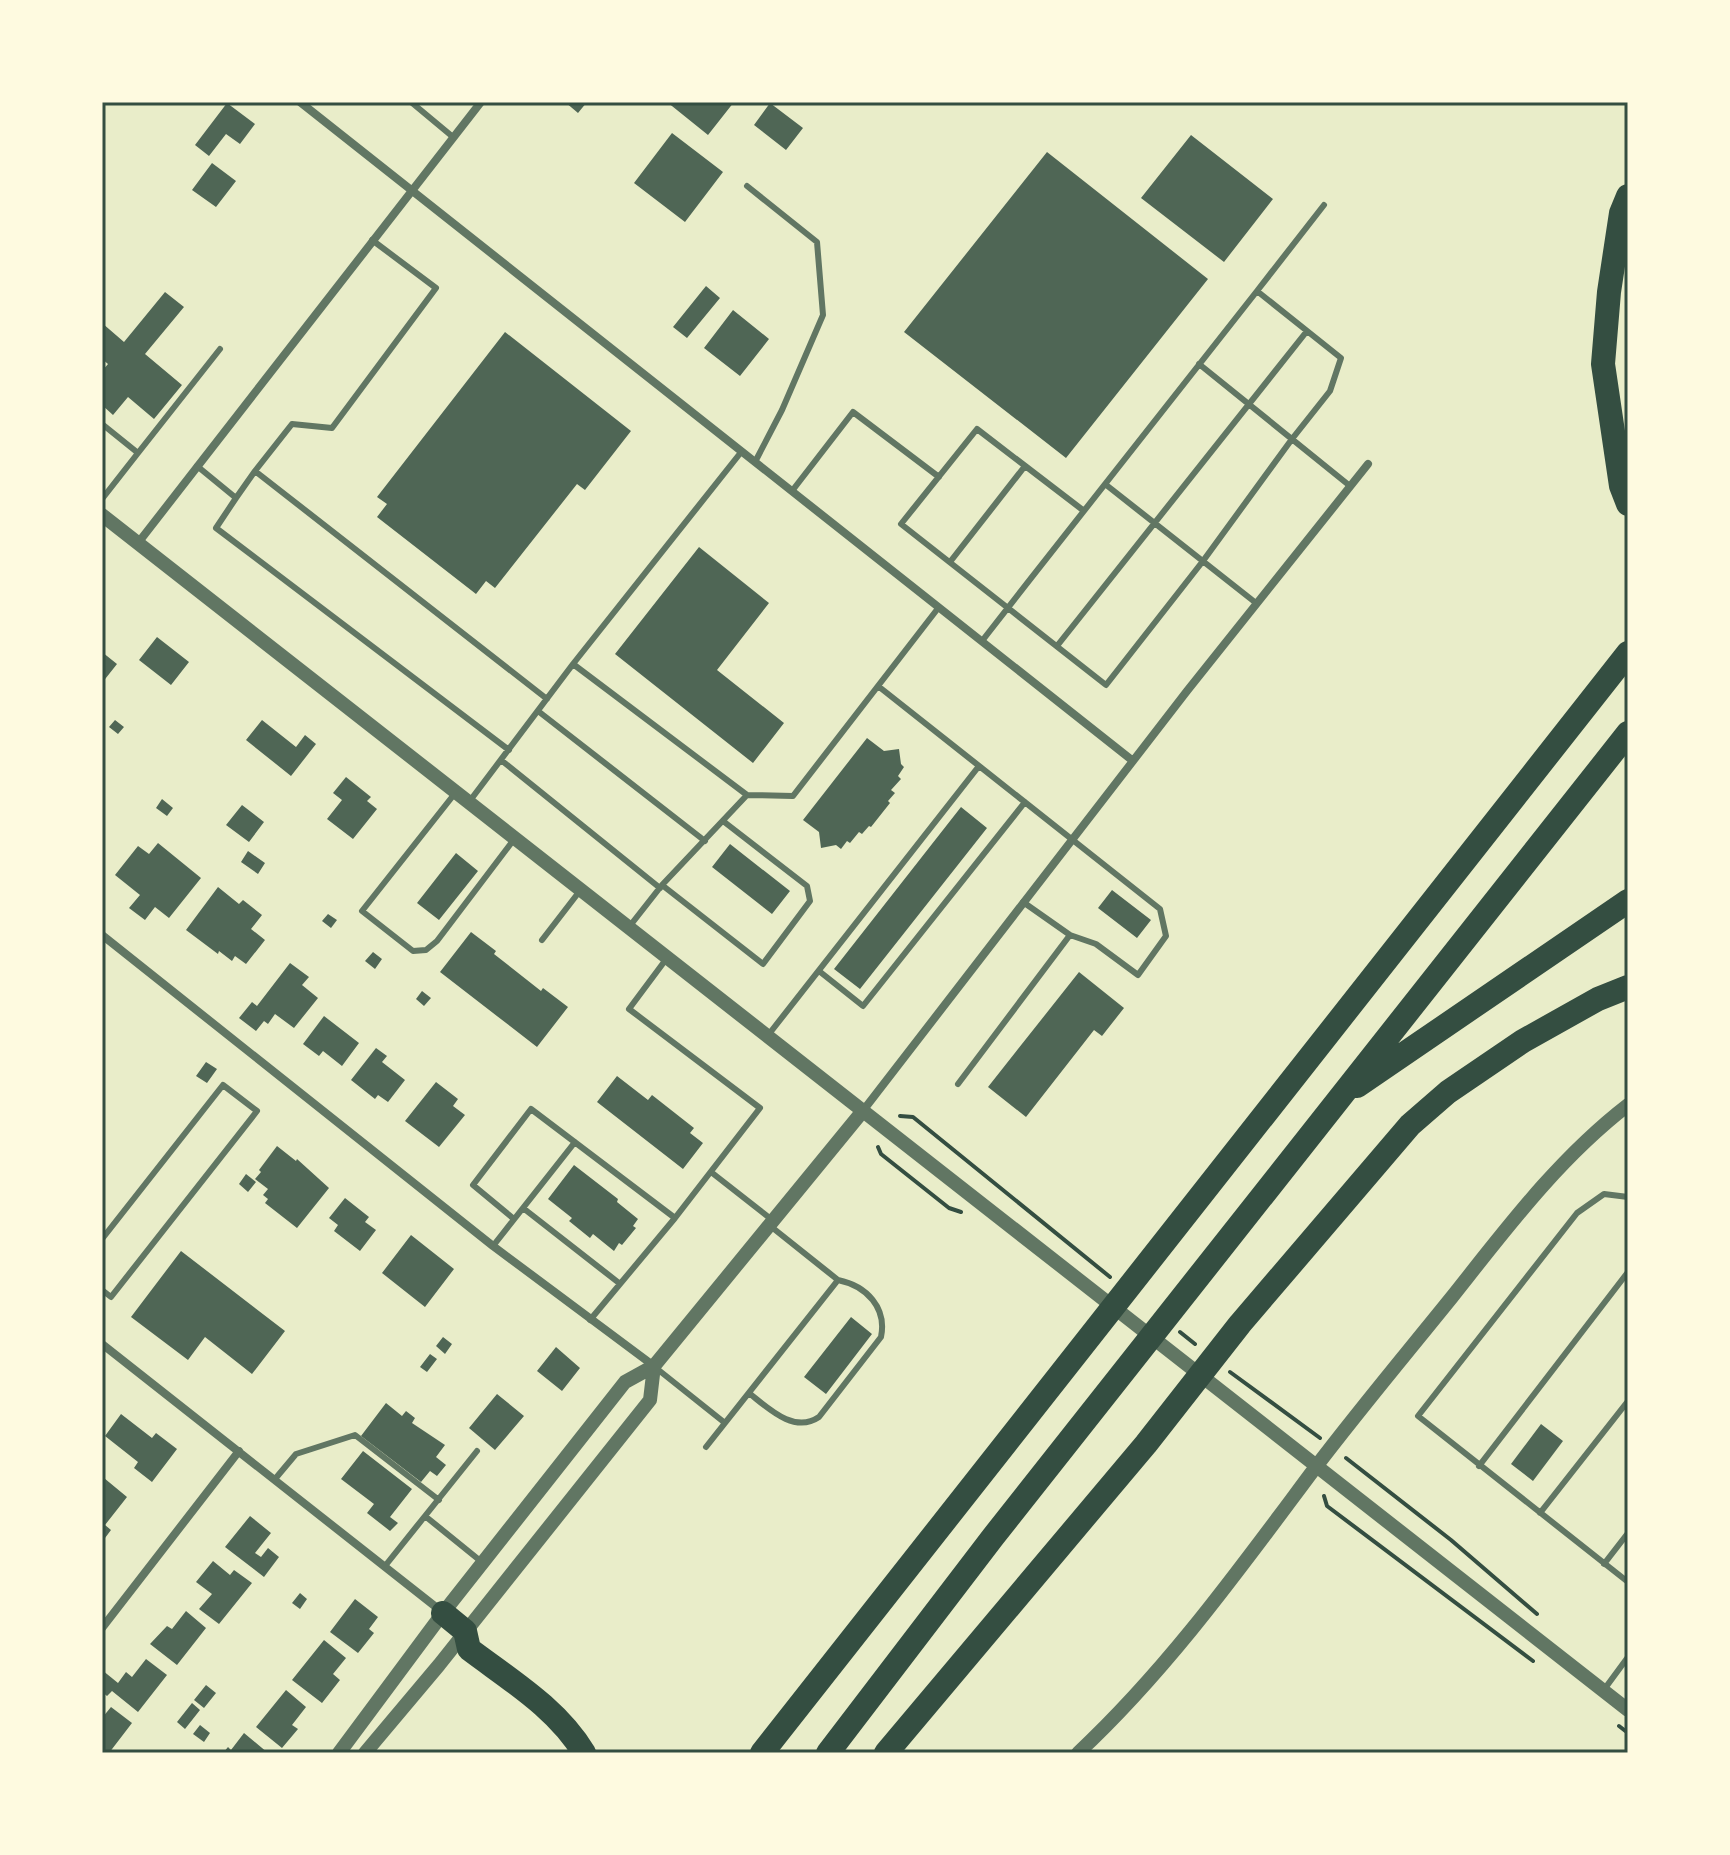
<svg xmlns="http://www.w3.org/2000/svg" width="1730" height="1855" font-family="'PT Serif',serif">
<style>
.building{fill:#4f6655}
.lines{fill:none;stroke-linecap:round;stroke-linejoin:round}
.path{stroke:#344e41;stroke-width:4}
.service{stroke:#617663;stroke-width:6}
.minor{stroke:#617663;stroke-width:8}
.tertiary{stroke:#617663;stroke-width:14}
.motorway{stroke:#344e41;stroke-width:24}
.neatline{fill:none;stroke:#344e41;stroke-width:3}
</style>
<rect width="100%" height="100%" fill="#e9edc9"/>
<!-- building -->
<path class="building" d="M565 102H587L578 113Z
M667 102H734L708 135Z
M227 103 255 124 240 144 226 134 209 156 195 145Z
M770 103 803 128 786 150 754 125Z
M672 133 723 172 685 222 634 183Z
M1191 135 1273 199 1224 262 1141 198Z
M1047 152 1208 279 1066 458 904 332Z
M212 163 236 181 216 207 192 190Z
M706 286 720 298 687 338 673 327Z
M165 292 184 307 145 354 182 385 154 419 128 397 113 415 102 405V371L108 364 102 359V323L124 342Z
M733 310 769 339 740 376 704 348Z
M505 332 631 431 585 490 577 484 495 588 486 581 476 594 377 517 387 504 377 497Z
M699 547 769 603 717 670 784 723 753 763 615 654Z
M157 637 189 662 171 685 139 660Z
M102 652 117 664 102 683Z
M115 720 124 727 118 734 109 727Z
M262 720 296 747 305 735 316 744 291 776 246 740Z
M867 738 884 751 899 749 901 764 904 767 898 776 901 779 891 790 895 793 888 801 890 803 871 827 869 826 862 834 859 832 850 843 847 841 841 849 836 845 821 848 819 832 803 820Z
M346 777 371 797 367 801 377 809 353 839 327 819 342 800 333 793Z
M162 799 173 808 167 816 156 808Z
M242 805 264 822 249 842 226 825Z
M961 807 987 828 860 989 834 969Z
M158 843 201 878 169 918 155 907 145 920 129 908 140 895 115 875 138 846 149 854Z
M730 844 790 891 772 914 712 867Z
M248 851 265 863 258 874 241 862Z
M456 853 478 871 439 920 417 903Z
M218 887 239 904 243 900 262 915 251 929 265 940 246 964 235 956 232 961 219 951 218 954 186 930Z
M1112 890 1151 920 1137 938 1098 908Z
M328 914 337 920 331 928 322 921Z
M471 932 496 951 494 954 541 991 543 988 568 1007 537 1047 440 972Z
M373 952 382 959 375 969 365 961Z
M290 963 309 977 302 985 318 998 294 1028 275 1014 268 1024 264 1021 256 1031 239 1018 252 1002 257 1006Z
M1079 972 1124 1008 1102 1036 1094 1030 1026 1117 988 1087Z
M422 991 431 998 424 1006 416 999Z
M324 1016 359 1043 342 1066 323 1051 319 1056 303 1044Z
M376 1048 387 1056 382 1062 405 1080 388 1102 378 1095 375 1099 351 1080Z
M206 1062 217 1069 207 1083 196 1076Z
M617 1076 648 1100 652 1095 694 1128 690 1133 703 1143 683 1169 597 1102Z
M436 1082 458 1099 453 1106 465 1115 439 1147 405 1121Z
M277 1146 296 1161 297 1159 329 1188 297 1228 265 1203 268 1199 263 1195 268 1189 255 1179 261 1172 259 1170Z
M574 1165 618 1199 617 1202 638 1219 633 1226 636 1228 622 1245 619 1243 614 1251 593 1234 590 1238 569 1221 572 1218 548 1199Z
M246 1174 256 1182 248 1192 239 1184Z
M345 1198 369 1217 365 1222 376 1230 360 1251 334 1231 338 1225 329 1218Z
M411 1235 454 1269 425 1307 382 1273Z
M181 1251 285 1331 252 1374 205 1337 188 1360 131 1317Z
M851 1317 872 1334 826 1394 804 1377Z
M443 1337 452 1344 445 1354 436 1346Z
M556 1347 580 1368 562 1391 537 1371Z
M430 1354 437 1359 427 1372 420 1367Z
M497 1394 524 1416 495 1450 469 1428Z
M386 1403 402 1416 406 1411 415 1418 412 1423 445 1445 436 1457 446 1465 437 1476 430 1471 421 1482 361 1436Z
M121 1414 152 1438 156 1433 177 1449 152 1482 134 1468 138 1462 105 1436Z
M1541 1424 1563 1441 1533 1481 1511 1464Z
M363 1451 412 1489 390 1517 398 1523 390 1531 367 1513 374 1504 341 1479Z
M104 1478 127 1497 105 1525 111 1530 102 1542Z
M250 1516 271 1533 255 1553 261 1557 268 1548 279 1557 264 1577 225 1547Z
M213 1561 230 1575 234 1570 252 1583 219 1624 199 1609 212 1594 196 1582Z
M300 1593 307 1599 300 1609 292 1603Z
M355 1599 378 1617 369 1629 374 1633 358 1653 330 1632Z
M186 1611 206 1628 177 1665 150 1644 167 1626 172 1629Z
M324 1640 346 1658 333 1674 340 1680 322 1703 292 1680Z
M146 1659 167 1675 138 1712 112 1691 107 1696 102 1692V1670L118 1683 126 1672 132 1677Z
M206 1685 216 1693 204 1708 194 1700Z
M286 1690 306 1707 292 1725 298 1729 282 1748 256 1727Z
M192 1703 200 1710 185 1729 177 1722Z
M111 1707 132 1723 109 1753H102V1718Z
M200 1725 210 1733 204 1742 193 1734Z
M244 1733 268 1753H223L228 1747 231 1750Z"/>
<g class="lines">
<!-- path -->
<path class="path" d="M900 1116 913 1117 1110 1277
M878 1147 881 1154 949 1208 961 1212
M1180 1332 1195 1344
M1230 1372 1320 1438
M1346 1458 1451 1540 1537 1614
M1324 1496 1327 1506 1533 1661
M1619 1726 1628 1733"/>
<!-- service -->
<path class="service" d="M411 102 453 137
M747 186 817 242 823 315 782 410 755 462
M1257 291 1324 205
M1199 364 1350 486
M102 424 138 453 102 499
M138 453 220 349
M197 466 236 498 255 471 547 699
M255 471 292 424 332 428 436 288 372 240
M1105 484 1256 603
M792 491 853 412 939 477
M236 498 216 528 509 750
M950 562 1025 466
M982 641C1073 524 1165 408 1257 291L1341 358 1330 391 1292 439 1203 561 1106 685C1038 631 969 578 901 524L977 429 1084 511
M1057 646 1307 331
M573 664 742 451
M878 686 1160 909 1166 936 1138 975 1096 944 1070 935
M538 711 705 841
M501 760 660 888
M456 792 362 911 413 951 426 950 437 941 515 838
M469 802 573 664 747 795
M662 885 763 964 810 901 807 886 723 821
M629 927 662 885 747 795 793 796 939 607
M542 940 579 892
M667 958 629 1009 760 1108 675 1218
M819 971 863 1006 1025 802
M769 1034 979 766
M958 1084 1070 935 1023 902
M711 1172 771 1219
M1628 1197 1604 1194 1577 1213 1418 1416 1628 1582
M523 1208 619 1283
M514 1219 473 1185 531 1109 675 1218 590 1320
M102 1239 223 1085 257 1111 111 1297 102 1290
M493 1246 575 1142
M656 1368 725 1423
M749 1393C768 1408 794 1434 819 1417L881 1337C887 1308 867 1286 838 1280L769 1225
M706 1447 838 1280
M1479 1466 1628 1272
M275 1479 296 1454 355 1435 439 1500
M1540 1513 1628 1401
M425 1516 477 1451
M1604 1564 1628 1533
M385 1566 425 1516 483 1563
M1603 1691 1628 1657"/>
<!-- minor -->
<path class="minor" d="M300 102 1133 761
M138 543 481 102
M102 935 493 1246 654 1366
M862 1112 1187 691 1368 464
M102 1344 441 1611
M102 1628 239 1451"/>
<!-- tertiary -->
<path class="tertiary" d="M102 515 1628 1710
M339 1753 443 1613 625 1382 654 1366 862 1112
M365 1753 439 1665 650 1400 654 1366
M1078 1753C1168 1669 1241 1567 1315 1468 1359 1410 1406 1354 1452 1297 1506 1229 1558 1159 1628 1105"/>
<!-- motorway -->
<path class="motorway" d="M1628 196 1621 213 1609 292 1603 364 1621 486 1628 504
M1357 1086 1628 901
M443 1613 465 1631 469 1649C510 1680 557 1708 584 1753
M762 1753 1628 653
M828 1753 993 1537 1628 733
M886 1753 1146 1444 1240 1324 1410 1125 1448 1092 1523 1041 1598 999 1628 987"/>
</g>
<!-- border -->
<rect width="1730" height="1855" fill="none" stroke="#fefae0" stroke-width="208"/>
<rect x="104" y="104" width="1522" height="1647" class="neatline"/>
</svg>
